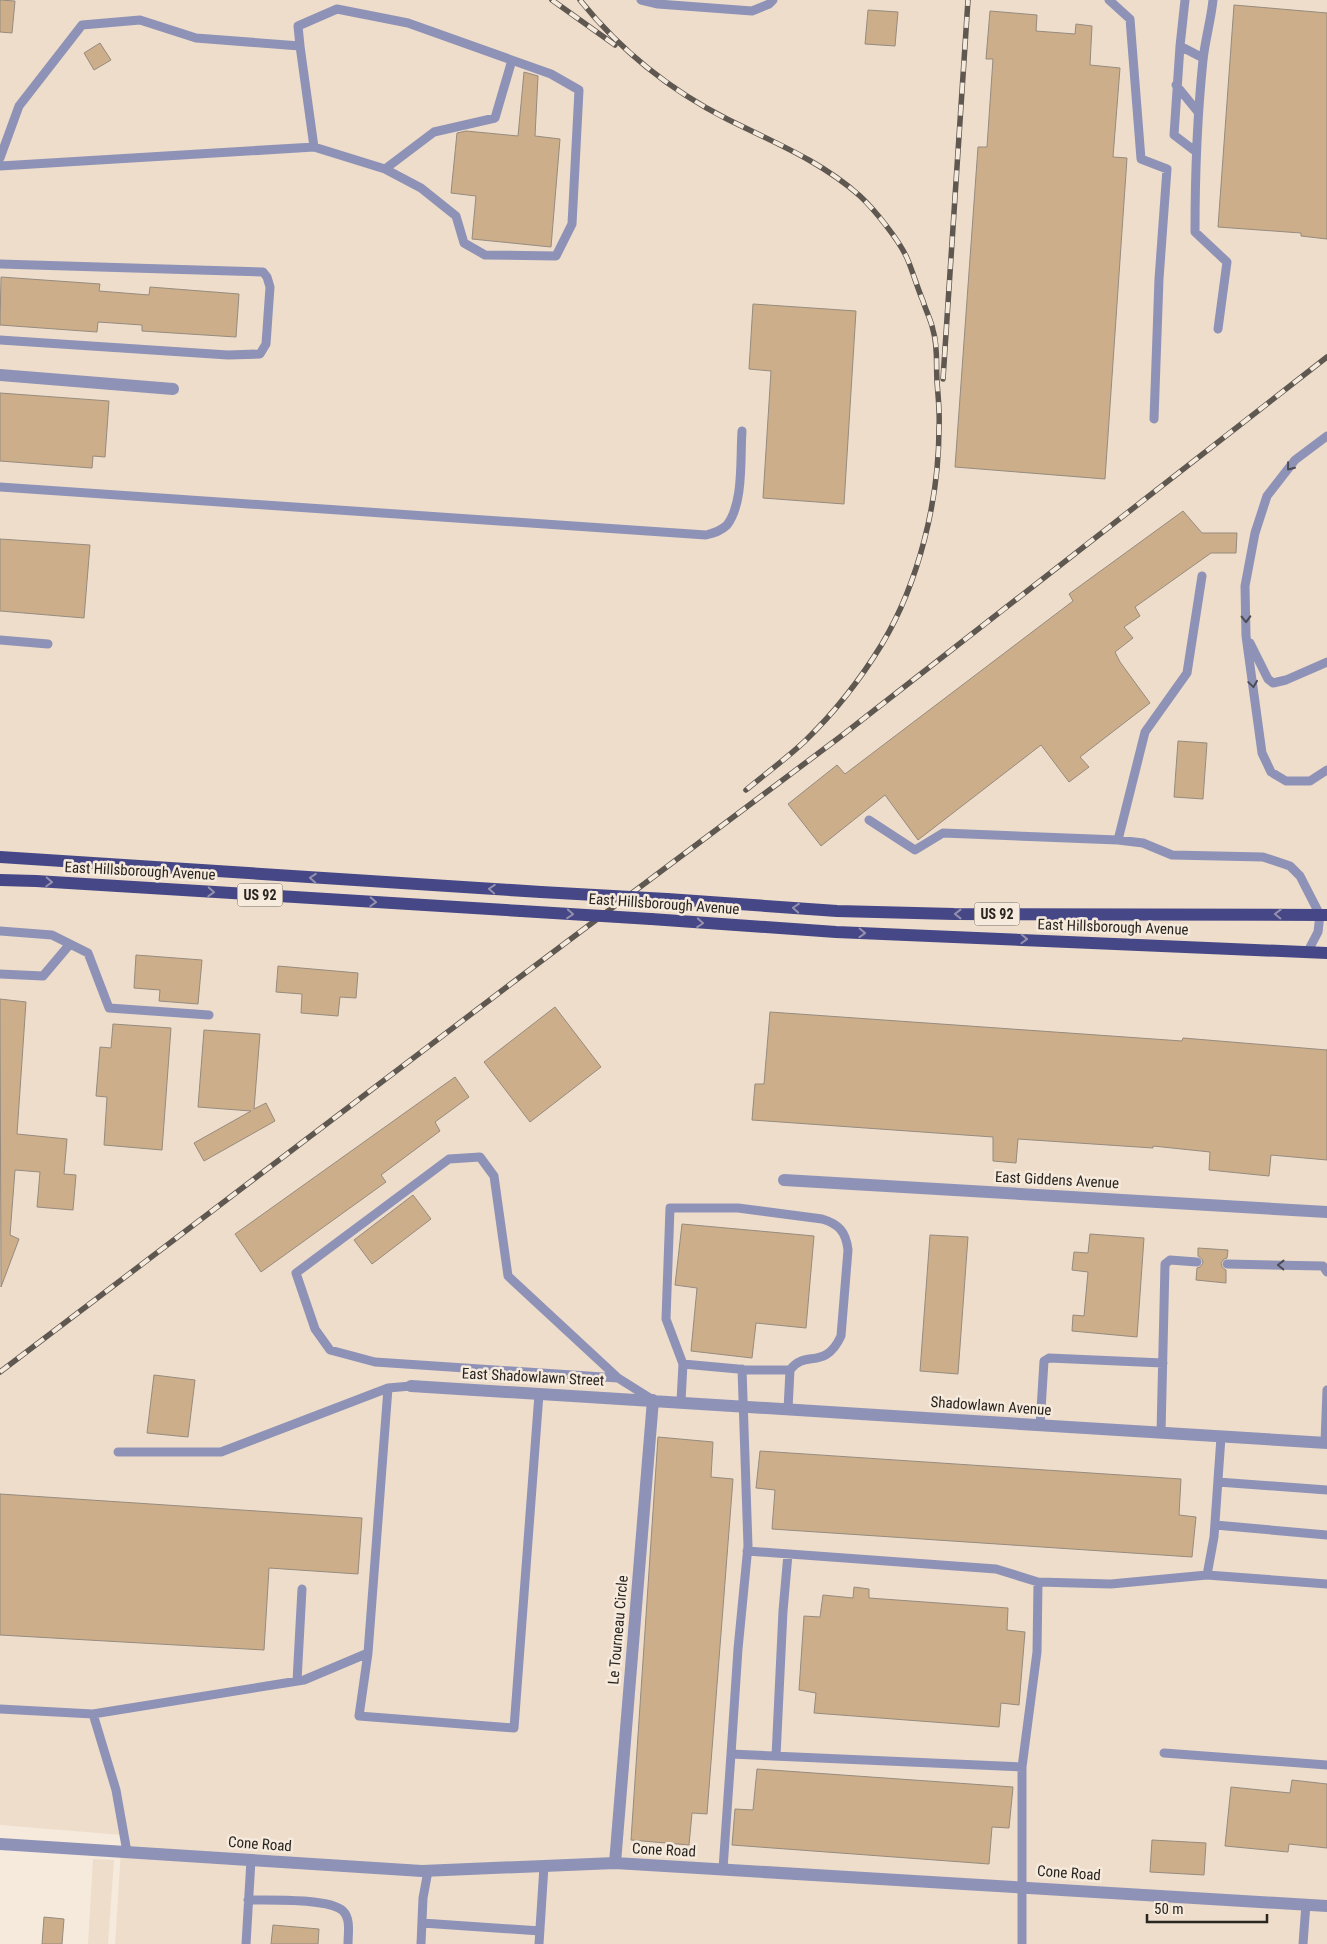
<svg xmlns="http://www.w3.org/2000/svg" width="1327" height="1944" font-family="'Roboto Condensed',sans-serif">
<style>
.built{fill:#eeddca}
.building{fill:#ccae8a;stroke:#968b7f}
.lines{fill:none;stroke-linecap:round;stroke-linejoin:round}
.lane{stroke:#8f92b7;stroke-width:9}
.street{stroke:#8f92b7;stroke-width:12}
.primary{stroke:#464786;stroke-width:12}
.rail-casing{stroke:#5e5851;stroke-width:5.5}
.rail{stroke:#f6eadd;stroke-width:4;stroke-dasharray:11;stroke-linecap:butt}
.primary-bridge{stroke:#464786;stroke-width:12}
.oneway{stroke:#4d4b55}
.oneway2{stroke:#9590ad}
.labels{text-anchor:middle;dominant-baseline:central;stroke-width:5;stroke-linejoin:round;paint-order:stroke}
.shield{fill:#f6eadd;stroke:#666059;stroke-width:1}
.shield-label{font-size:14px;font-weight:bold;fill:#292520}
.street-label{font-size:15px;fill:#292520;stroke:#f6eadd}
</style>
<rect width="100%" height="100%" fill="#f6eadd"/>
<!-- built -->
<path class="built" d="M0 0H1327V1944H115L122 1835 0 1825Z
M93 1859 114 1860 108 1944H88Z"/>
<!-- building -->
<path class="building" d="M0 0 15 1 12 33 0 32Z
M1234 5 1327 13V239L1301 236V233L1218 227Z
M868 10 898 12 895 46 865 44Z
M990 11 1037 15 1036 31 1075 34 1076 24 1092 26 1090 65 1120 68 1113 157 1127 158 1105 479 955 467 978 147H987L993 59H986Z
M100 43 111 60 94 70 84 53Z
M524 72 538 76 535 136 560 139 551 247 472 239 476 196 451 193 457 133 466 131 518 136Z
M1 277 100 284 99 291 149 295 150 287 239 294 236 337 142 331V325L98 322 97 332 0 325Z
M753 304 856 311 844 504 763 498 771 371 749 369Z
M0 393 109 401 105 457 93 456 92 468 0 461Z
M1183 511 1202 533H1237L1236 553H1211L1135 607 1140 616 1124 627 1133 638 1115 652 1120 662 1150 703 1080 757 1089 767 1069 782 1041 745 918 840 885 795 821 846 788 804 837 765 845 774 1073 601 1069 594Z
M0 539 90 545 84 618 0 611Z
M1178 741 1207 743 1203 799 1174 797Z
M136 955 202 960 198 1004 159 1001 160 990 134 988Z
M278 966 358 973 356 998 340 997 338 1016 301 1013 302 994 276 992Z
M0 999 26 1002 17 1134 67 1139 64 1174 76 1175 73 1210 37 1207 40 1172 15 1170 10 1235 19 1239 1 1287Z
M555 1007 601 1067 530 1122 484 1062Z
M770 1012 1182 1041 1183 1038 1327 1050V1160L1271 1155 1269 1176 1209 1170 1210 1152 1153 1146V1148L1018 1139 1016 1163 993 1161V1137L752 1120 755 1084H764Z
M113 1024 171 1028 162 1150 104 1145 107 1097 96 1096 100 1047 111 1048Z
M204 1030 260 1034 254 1109 266 1103 275 1121 204 1161 194 1143 251 1111 198 1107Z
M455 1077 469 1097 435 1122 440 1131 381 1175 386 1182 261 1272 235 1234Z
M413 1195 431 1219 372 1264 354 1240Z
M682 1224 814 1236 806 1328 756 1323 752 1358 691 1351 697 1288 675 1285Z
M1090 1234 1144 1238 1137 1337 1072 1331 1073 1315 1084 1316 1088 1272 1072 1270 1074 1252 1088 1253Z
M930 1235 968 1237 958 1374 920 1371Z
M1198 1248 1228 1250 1227 1258 1224 1259 1221 1263 1222 1267 1226 1270V1283L1196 1280 1197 1268 1200 1267 1203 1263 1202 1259 1198 1256Z
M154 1375 195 1380 188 1437 147 1433Z
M658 1437 713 1442 711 1477 733 1479 707 1814 692 1813 689 1845 631 1840Z
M760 1451 1181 1479 1179 1515 1196 1517 1192 1557 772 1529 775 1490 756 1488Z
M0 1494 362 1518 358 1574 269 1568 264 1650 0 1635Z
M854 1587 869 1589V1598L1008 1608 1007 1630 1025 1632 1019 1705 1001 1703 999 1727 814 1713 816 1693 799 1690 804 1616 820 1617 823 1595 853 1598Z
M757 1769 1013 1787 1009 1828 992 1827 989 1864 732 1845 735 1809 753 1810Z
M1292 1780 1327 1784V1848L1289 1844 1288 1852 1225 1846 1231 1787 1290 1793Z
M1152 1840 1206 1843 1204 1875 1150 1872Z
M44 1917 64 1919 62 1944H42Z
M273 1925 319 1929 318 1944H271Z"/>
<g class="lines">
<!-- lane -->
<path class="lane" d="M641 0 658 4 752 11 769 4 773 0
M1109 0 1130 19 1141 159 1167 169 1159 279 1154 419
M1185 0 1180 46 1203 58
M1213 0C1211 20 1205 40 1203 60 1197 118 1195 174 1195 232L1227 262 1218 329
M1180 46 1174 135 1195 151
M1176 85 1198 112
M0 158 19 106 82 25 140 20 196 38 300 46 314 147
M0 166 314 147 385 169 421 188 456 216 464 243 485 255 556 256 572 224 579 90 551 74 408 23 337 9 298 26 300 46
M385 169 434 132 495 118 512 60
M0 264 263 272 267 277 270 287 266 344 260 354 228 355 0 340
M1327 436 1295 460 1267 496 1255 533 1245 586 1246 636 1262 753 1271 772 1286 781H1310L1327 770
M0 487 706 535C714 533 721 531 727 525 744 503 740 458 742 431
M0 640 48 644
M1250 643 1268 679 1273 683 1286 680 1327 662
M869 820 915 850 943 833 1118 840 1143 843 1172 855 1263 857 1290 866 1300 876 1320 915 1318 932 1308 951
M1118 840 1145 732 1187 673 1202 576
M0 931 52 935 88 953 109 1008 209 1015
M0 974 43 976 70 944
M1227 1264 1323 1266 1327 1272
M683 1364 666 1319 670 1208H738L822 1219C839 1224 846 1232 848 1250L841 1336C825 1371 805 1349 790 1370
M742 1369 748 1546 738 1649 731 1754 1022 1767 1037 1652 1038 1582 1111 1584 1207 1575 1214 1537 1221 1437
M618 1378 375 1362 330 1350 315 1329 296 1273 449 1159 480 1157 494 1176 508 1276 618 1378 653 1400
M388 1388 368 1653 359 1716 514 1728 539 1394
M681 1401 683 1364 749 1370H790L788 1409
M1040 1426 1044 1361 1049 1358 1163 1363
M1161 1433 1165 1264 1170 1260 1197 1262
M1325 1442 1327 1390
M118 1452H221L388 1388 411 1386
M1218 1482 1327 1490
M1215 1525 1327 1535
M747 1551 996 1569 1038 1582
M1207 1575 1327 1584
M297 1681 302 1589
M0 1709 93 1714
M1164 1753 1327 1765
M776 1756 783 1611 788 1554
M127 1852 116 1790 93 1714 304 1680 368 1653
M723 1869 731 1754
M248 1900C267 1900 331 1898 343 1911 351 1919 348 1933 348 1944
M422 1923 540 1931
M246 1944 251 1860
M421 1944 423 1898 428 1871
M539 1944 544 1866
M1022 1944V1767
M1303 1944 1306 1904"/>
<!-- street -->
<path class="street" d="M0 375 173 389
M784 1180 1327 1212
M411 1386C716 1404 1022 1425 1327 1443
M0 1844 422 1871 615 1863 1327 1906
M615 1863 653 1400"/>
<!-- primary -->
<path class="primary" d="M0 857 541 892
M0 880 36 881 521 911
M667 899 837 911 954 914 1327 915
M651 919 836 932 1327 953"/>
<defs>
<path id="rail" d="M552 0 615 45
M580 0C620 50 670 90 727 119 773 142 821 161 860 196 874 209 899 240 907 258 913 272 917 287 923 301 926 311 931 320 933 330 938 346 936 365 937 381 938 397 940 412 939 428 939 500 919 582 882 644 860 680 835 712 805 741 786 759 765 774 746 790
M943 379 968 0
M0 1372 516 980 840 737 1327 357"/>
</defs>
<!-- rail casing -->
<use href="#rail" class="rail-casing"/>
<!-- rail -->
<use href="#rail" class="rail"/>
<!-- primary-bridge -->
<path class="primary-bridge" d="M541 892 667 899
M521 911 651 919"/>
</g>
<!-- one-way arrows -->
<defs><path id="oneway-chevron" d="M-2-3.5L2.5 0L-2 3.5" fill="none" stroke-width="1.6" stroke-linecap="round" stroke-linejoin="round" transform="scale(1.25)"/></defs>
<g class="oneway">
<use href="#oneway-chevron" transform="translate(1290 467) rotate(128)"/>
<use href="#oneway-chevron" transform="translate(1246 619) rotate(89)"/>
<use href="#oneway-chevron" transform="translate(1253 684) rotate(82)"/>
<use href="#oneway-chevron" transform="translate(1281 1265) rotate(-179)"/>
</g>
<g class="oneway2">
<use href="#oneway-chevron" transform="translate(313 878) rotate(-176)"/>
<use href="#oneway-chevron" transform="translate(49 882) rotate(3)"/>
<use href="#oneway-chevron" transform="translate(492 889) rotate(-176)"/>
<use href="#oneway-chevron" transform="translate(211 892) rotate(3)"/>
<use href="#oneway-chevron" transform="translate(373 902) rotate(3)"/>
<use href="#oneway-chevron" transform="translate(796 908) rotate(-176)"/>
<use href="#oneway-chevron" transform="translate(570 914) rotate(4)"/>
<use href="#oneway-chevron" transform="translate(958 914) rotate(-180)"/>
<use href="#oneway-chevron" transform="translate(1278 914) rotate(-179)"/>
<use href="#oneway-chevron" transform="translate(700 923) rotate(4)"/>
<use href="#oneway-chevron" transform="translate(862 933) rotate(2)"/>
<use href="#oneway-chevron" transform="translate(1024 939) rotate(2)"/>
</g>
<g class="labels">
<!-- shield labels -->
<g class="shield">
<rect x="237.5" y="883.5" width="45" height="23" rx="4"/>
<rect x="974.5" y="902.5" width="45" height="23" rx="4"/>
</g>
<g class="shield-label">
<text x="260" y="895">US 92</text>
<text x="997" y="914">US 92</text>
</g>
<!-- street labels -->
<g class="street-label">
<text transform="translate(140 871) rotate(3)">East Hillsborough Avenue</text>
<text transform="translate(664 904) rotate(4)">East Hillsborough Avenue</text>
<text transform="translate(1113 927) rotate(2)">East Hillsborough Avenue</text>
<text transform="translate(1057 1180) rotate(3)">East Giddens Avenue</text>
<text transform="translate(533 1377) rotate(3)">East Shadowlawn Street</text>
<text transform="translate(991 1406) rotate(4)">Shadowlawn Avenue</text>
<text transform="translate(618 1630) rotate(-85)">Le Tourneau Circle</text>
<text transform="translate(260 1844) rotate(4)">Cone Road</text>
<text transform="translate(664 1850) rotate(3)">Cone Road</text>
<text transform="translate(1069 1873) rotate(4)">Cone Road</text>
</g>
</g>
<!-- scale -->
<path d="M1147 1914v8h120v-8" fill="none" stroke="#292520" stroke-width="2.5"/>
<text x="1154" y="1914" font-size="15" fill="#292520" stroke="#f6eadd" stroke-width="4" paint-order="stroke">50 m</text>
</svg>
